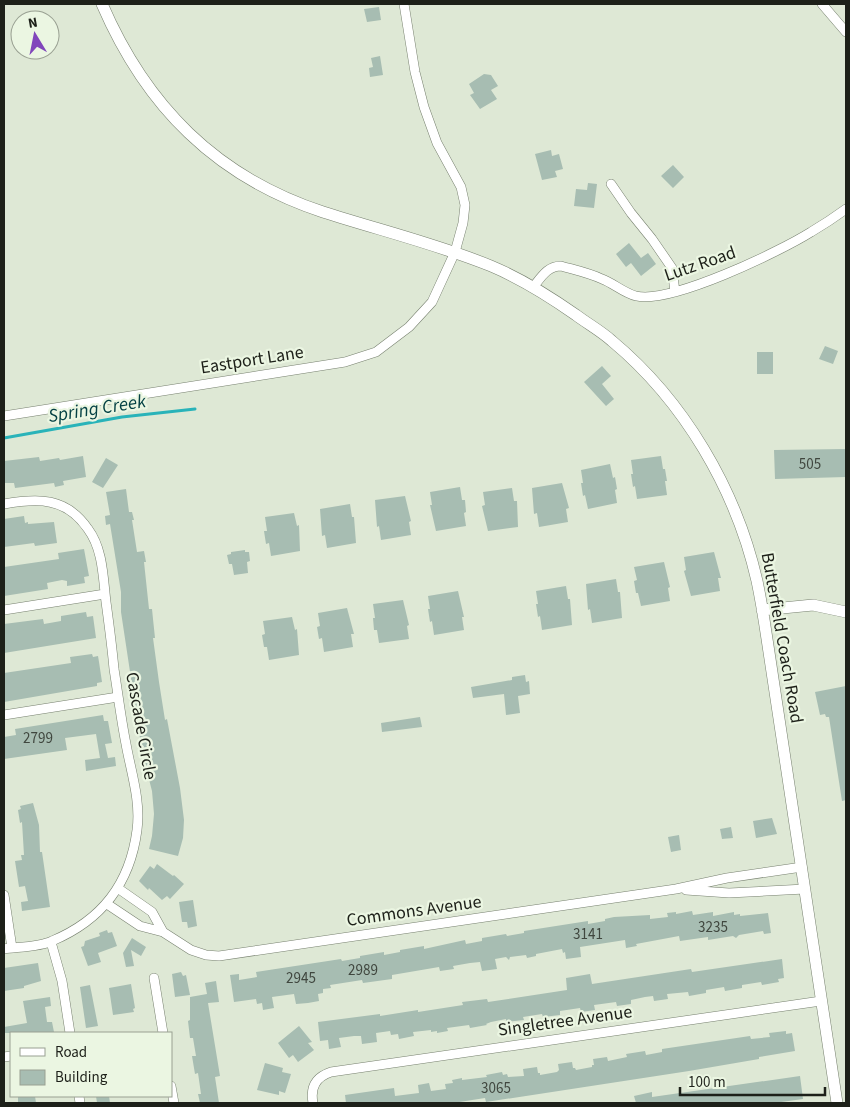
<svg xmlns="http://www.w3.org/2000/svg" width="850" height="1107" font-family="'Source Sans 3',sans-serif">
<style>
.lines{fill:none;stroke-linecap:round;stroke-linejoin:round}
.stream{stroke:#29b3b9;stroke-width:3}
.building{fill:#a7bdb2}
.street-casing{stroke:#77806f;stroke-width:10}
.secondary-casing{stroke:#77806f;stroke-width:12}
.street{stroke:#fff;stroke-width:9}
.secondary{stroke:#fff;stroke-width:11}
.labels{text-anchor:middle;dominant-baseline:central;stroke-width:4.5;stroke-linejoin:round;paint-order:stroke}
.number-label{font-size:15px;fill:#40473f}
.street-label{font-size:18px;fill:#1d2019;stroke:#ebf6e2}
.water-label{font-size:19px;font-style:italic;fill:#044144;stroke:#ebf6e2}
</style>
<rect width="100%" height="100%" fill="#dee8d5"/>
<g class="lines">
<!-- stream -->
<path class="stream" d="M4 438 122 417 195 409"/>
</g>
<!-- building -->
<path class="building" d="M379 7 381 20 367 22 364 9Z
M380 56 383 75 370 77 369 68 373 67 371 58Z
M484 74 491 75 498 86 491 90 497 99 480 109 470 95 474 93 469 84Z
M551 150 552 156 559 154 563 169 555 171 557 177 542 180 535 154Z
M673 165 684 177 673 188 661 176Z
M588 183 597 184 594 208 574 206 576 189 587 190Z
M629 243 641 258 648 253 656 264 641 276 631 263 626 267 616 254Z
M825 346 838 351 833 364 819 359Z
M757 352H773V374H757Z
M602 366 611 376 602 384 614 399 606 406 584 382Z
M846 449V477L775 479 774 450Z
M83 456 86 477 63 481 64 485 55 487 54 483 15 488 14 483H4V461L39 457 40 461 59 458 60 460Z
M661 456 663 469H665L667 481H665L667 495 637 499 635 486 633 487 631 474H633L631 460Z
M106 458 118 465 103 488 92 482Z
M610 464 613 478 615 477 617 489 615 490 617 503 588 509 585 495 583 496 581 483H583L581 470Z
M562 483 569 508 566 509 568 522 539 527 537 513 534 514 532 488Z
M460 487 462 500H465L466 512 464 513 466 526 436 531 430 505H432L430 492Z
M512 488 514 501H517L518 527 488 531 482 506 485 505 483 492Z
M126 489 129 512H132L134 520H132L137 552 144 551 146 562H144L149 609H152L153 619 155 638H153L159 682 165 720 167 719 180 788 184 820 183 838 178 856 149 849 152 836 154 814 152 791 143 756 138 726 145 725 143 710 136 711 135 701 139 700 137 684 132 685 121 612V592L110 524 106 525 105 516 110 515 106 492Z
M405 496 411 521 409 522 411 535 381 540 379 526 377 527 375 500Z
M350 504 352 517H354L356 543 327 548 325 535 322 536 320 509Z
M294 513 297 526 299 525 300 551 271 556 269 543 266 544 264 531H267L265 517Z
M24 516 25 523 28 522V524L54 522 57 543 35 546 34 543 4 547V519Z
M84 549 89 576 84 577 85 583 67 586V581L62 580 47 583 48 589 4 596V567L59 559 58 553Z
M245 550V552H249L250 561 247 562 248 573 234 575 232 564H229L227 555 231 554V552Z
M714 552 721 578H718L720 591 691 596 684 571 686 570 684 557Z
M664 562 670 587 668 588 670 601 641 606 638 593H636L634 581 637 580 634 567Z
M616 579 618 592H620L622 618 592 623 590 609 588 610 586 584Z
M566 586 568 599H570L572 625 542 630 540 616 538 617 536 604H538L536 591Z
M458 591 464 617H462L464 630 434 635 432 621 430 622 428 609H430L428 596Z
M403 600 409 625 407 626 409 639 379 643 377 630H374L373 618H375L373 604Z
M347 608 354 634H351L353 647 324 652 322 638 319 639 317 627 320 626 318 613Z
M86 612 87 617 93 616 96 638 4 653V624L43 619 44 624 61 621V616Z
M292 617 295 630 297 629 299 655 269 660 267 647H264L262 635 265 634 263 621Z
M92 654 93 657 98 656 99 662 102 682 97 683V686L4 702V673L71 663 70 657Z
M525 675 526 682 529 681 530 694 518 696 520 713 506 715 504 694 473 698 471 687 512 680V677Z
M846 686V800L842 801 829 717H826L825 714 820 715 815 692Z
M103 715 104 721H108L112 743 105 744 108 758 115 757 116 766 86 771 85 760 100 758 96 734 65 738 67 750 4 759V737L16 735 15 729Z
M420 717 422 727 382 732 381 723Z
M33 803 39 825 40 852H42L50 907 22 911 21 902 28 901 25 886 19 887 15 861 22 860 21 855H24L22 822 20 823 18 810 21 809 20 806Z
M772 818 777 834 756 838 753 821Z
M731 827 733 838 722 839 720 829Z
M679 835 681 850 671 852 668 837Z
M157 864 173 876 174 875 184 884 170 899 167 896 162 900 149 888 148 890 139 881 150 866 154 869Z
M193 900 197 926 188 928 187 922H182L179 902Z
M692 911 693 915 713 912V916L734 912V915L740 914V916L768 913 771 933 764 934 763 931 739 935 736 938 733 936 708 940V937L680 941 679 936 636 944 637 946 626 948 625 940 580 947 581 957 566 959 565 952 563 953 562 949 536 954V956L527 958 526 955 510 957 509 960 506 957 495 959 497 969 482 971 480 962 470 963 453 966 454 969 440 971 439 967 392 975V979L363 983 362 980 330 985 331 988 323 989V993L318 994 319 1001 308 1003 296 1004 294 994 272 997 274 1008 263 1010 262 1003 257 1004 256 999 234 1002 230 975 239 974V980L257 977 256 972 341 959 342 961 360 958V956L384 952V955L400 952V950L424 946V949L465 940 466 944 482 941V938L506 934 507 936 524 933V931L588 921V924L605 921V919L614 917 650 915V919L668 917 667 913 676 912V914Z
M107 930 108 933 112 932 117 946 98 953 101 962 88 966 81 947 84 946 85 941 100 936 99 933Z
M132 938 146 947 141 956 131 950 134 966 126 967 123 953Z
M782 959 784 978 778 979 779 982 762 985 761 982 742 985V988L725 991 724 987 706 990V993L689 996 688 992 667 994 668 999 654 1001 653 996 645 997 631 1000V1004L617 1006 616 1002 594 1005 595 1010 581 1012 580 1008 560 1011V1015L543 1017 542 1014 523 1017 524 1020 506 1022V1019L491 1022 486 1024 487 1025 470 1028 469 1025 447 1028 448 1031 437 1033V1031L431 1032V1030L413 1032 414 1036 399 1039 398 1034 391 1035 390 1031 376 1033 377 1042 362 1044 361 1036H354L339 1038 341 1047 329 1049 328 1040 320 1041 318 1022 380 1014V1016L418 1010V1012L463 1005 462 1002 487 999 488 1002 567 990 566 978 590 974 592 984 691 969 692 972Z
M38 963 41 981 24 986V988L4 991V968Z
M181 972 183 976 186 975 190 995 175 997 172 974Z
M216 981 219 1002 208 1003 220 1076 215 1077 219 1103H200L198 1094H201L198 1073 195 1074 192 1056H196L193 1038H190L188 1021 190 1020V997L207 994 205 983Z
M131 984 135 1008 133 1009 134 1012 113 1015 109 988Z
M90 985 98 1026 86 1028 80 987Z
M50 997 51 1006 45 1007 47 1022H52L54 1032 44 1033H4V1027L27 1023 23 1001Z
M299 1026 312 1042 308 1043 314 1050 298 1062 293 1055 289 1058 278 1043Z
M786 1031V1034L792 1033 795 1051 759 1057V1059L689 1071 486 1102 485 1098 453 1103H346L345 1095 394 1088 395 1096 419 1093 418 1085 429 1083 431 1091 446 1089 445 1084 453 1083 452 1080 462 1078V1080L487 1077 486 1075 502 1072 503 1075 507 1074 508 1077 524 1076 523 1069 537 1067 538 1073H540V1075L557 1072 559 1070 558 1064 572 1062 573 1068H575L576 1070 592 1067V1065H594L593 1059 607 1057 608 1061 627 1057 626 1054 645 1051 646 1055 662 1052V1049L750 1036 751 1039 770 1037 769 1033Z
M265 1063 283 1068 282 1072 291 1074 285 1093 279 1091V1095L257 1090Z
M800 1076 803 1099 774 1103H636L634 1096 652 1092V1097Z
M18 1096H35L36 1103H18Z
M96 1096H109L110 1103H97Z"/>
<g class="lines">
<defs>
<path id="street" d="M822 4 846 32
M611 184 631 213 652 239 672 268 675 292
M534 286C542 276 548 266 561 266 575 270 589 273 602 279 613 283 624 293 636 296 671 304 779 252 811 232 823 225 835 217 846 209
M4 416 345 362 376 352 409 327 432 302 455 252 463 223 465 205 461 187 437 143 424 107 415 72 404 4
M4 504C38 498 66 497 88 529 103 549 103 577 106 602 109 624 112 647 114 669 118 694 121 719 126 744 131 772 141 801 137 830 130 884 102 920 52 941 40 947 18 947 4 949
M4 610 105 594
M4 715 118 697
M119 889 152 912 163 932
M686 890 729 893 805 889
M4 895 12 948
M107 904 140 926 163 932 191 950 206 955 219 956 676 889 727 878 802 867
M51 942 62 981 70 1033
M154 978 163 1033
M4 1057 11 1056
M171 1086 174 1103
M79 1096 80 1103
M313 1103C310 1087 316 1077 331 1072L821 1001"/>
<path id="secondary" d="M102 4C146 106 216 177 323 212 379 230 437 244 491 266 522 279 549 296 576 315 588 324 601 331 612 341 684 401 736 489 757 581 761 600 764 619 767 639L837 1103
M762 610 813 605 846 612"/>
</defs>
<!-- street casing -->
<use href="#street" class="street-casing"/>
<!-- secondary casing -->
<use href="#secondary" class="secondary-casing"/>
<!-- street -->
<use href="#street" class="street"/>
<!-- secondary -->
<use href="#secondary" class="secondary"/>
</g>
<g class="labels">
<!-- number labels -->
<g class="number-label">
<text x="810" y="464">505</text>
<text x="38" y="738">2799</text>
<text x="713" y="927">3235</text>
<text x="588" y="934">3141</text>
<text x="363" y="970">2989</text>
<text x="301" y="978">2945</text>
<text x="496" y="1088">3065</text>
</g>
<!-- street labels -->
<g class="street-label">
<text transform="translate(700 264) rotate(-19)">Lutz Road</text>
<text transform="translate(252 360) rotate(-9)">Eastport Lane</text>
<text transform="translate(782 638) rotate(80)">Butterfield Coach Road</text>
<text transform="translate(141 726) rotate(80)">Cascade Circle</text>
<text transform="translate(414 911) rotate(-8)">Commons Avenue</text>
<text transform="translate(565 1021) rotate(-8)">Singletree Avenue</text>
</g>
<!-- water labels -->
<g class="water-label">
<text transform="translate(97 409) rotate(-9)">Spring Creek</text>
</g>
</g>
<!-- border -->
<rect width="850" height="1107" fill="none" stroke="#1d2019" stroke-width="10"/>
<!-- legend -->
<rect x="10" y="1032" width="162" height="65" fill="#ebf6e2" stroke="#99a092"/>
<rect x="20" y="1048" width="25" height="8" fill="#ffffff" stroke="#99a092"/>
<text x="55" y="1057" font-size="15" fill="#1d2019">Road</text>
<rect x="20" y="1070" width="25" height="15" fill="#a7bdb2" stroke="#99a092"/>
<text x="55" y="1082" font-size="15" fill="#1d2019">Building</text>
<!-- north arrow -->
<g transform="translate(35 35) rotate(350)"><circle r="24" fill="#ebf6e2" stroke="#99a092"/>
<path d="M0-4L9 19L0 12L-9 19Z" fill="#8146bb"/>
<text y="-8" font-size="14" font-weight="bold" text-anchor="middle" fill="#1d2019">N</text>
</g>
<!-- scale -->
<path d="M680 1087v8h145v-8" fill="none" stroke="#1d2019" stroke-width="2.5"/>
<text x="688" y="1087" font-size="15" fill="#1d2019" stroke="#ebf6e2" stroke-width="4" paint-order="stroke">100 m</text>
</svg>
